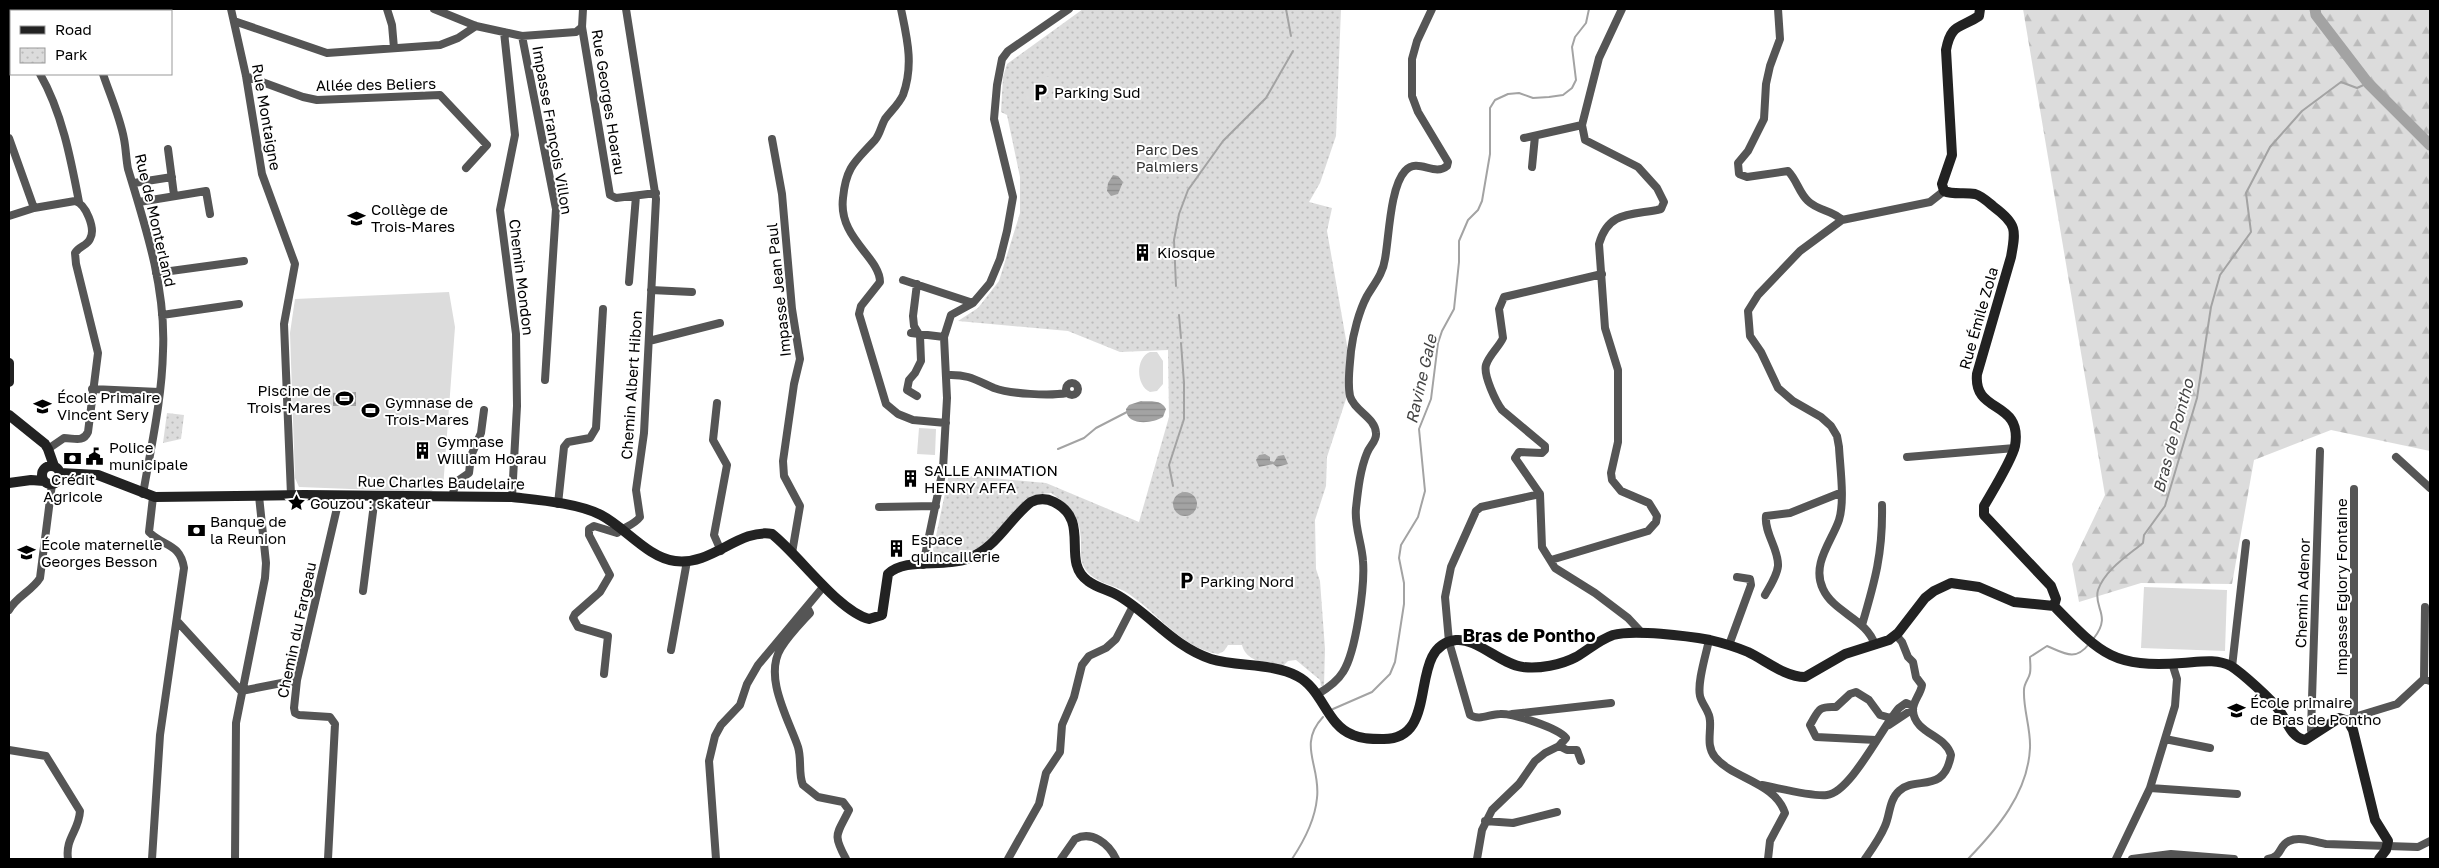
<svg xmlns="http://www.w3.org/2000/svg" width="2439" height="868" font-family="'Golos Text',sans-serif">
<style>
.forest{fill:url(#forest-firs)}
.park{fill:url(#park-dots)}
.garden{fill:#dcdcdc}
.water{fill:url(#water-rules)}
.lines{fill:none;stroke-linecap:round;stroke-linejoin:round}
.stream{stroke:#a3a3a3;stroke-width:2}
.river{stroke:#a3a3a3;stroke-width:11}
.minor{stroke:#555;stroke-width:8}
.secondary{stroke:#222;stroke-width:10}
.labels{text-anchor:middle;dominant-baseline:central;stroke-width:4;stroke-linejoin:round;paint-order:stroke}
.street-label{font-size:15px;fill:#000;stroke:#fff}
.poi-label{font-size:15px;fill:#000;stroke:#fff;text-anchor:start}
.park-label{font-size:15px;fill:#333;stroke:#fff}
.water-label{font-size:16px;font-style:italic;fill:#444;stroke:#fff}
.quarter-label{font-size:18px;font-weight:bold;fill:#000;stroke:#fff}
</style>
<defs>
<pattern id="forest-firs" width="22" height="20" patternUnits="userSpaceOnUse" patternTransform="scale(1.25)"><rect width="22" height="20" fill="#dcdcdc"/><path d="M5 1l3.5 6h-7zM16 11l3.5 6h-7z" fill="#bbb"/></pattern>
<pattern id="park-dots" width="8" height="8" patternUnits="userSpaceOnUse" patternTransform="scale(1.25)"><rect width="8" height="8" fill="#dcdcdc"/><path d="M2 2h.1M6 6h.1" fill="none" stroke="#bbb" stroke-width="1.8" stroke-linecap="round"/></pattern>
<pattern id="water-rules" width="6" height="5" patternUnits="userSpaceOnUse" patternTransform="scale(1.25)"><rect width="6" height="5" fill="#a3a3a3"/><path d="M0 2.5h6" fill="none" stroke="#8b8b8b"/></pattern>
</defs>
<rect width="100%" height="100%" fill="#fff"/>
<!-- forest -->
<path class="forest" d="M2023 9H2430V451L2331 430 2254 460 2232 584 2141 583 2079 602 2072 564 2105 495Z"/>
<!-- park -->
<path class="park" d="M1083 9H1341L1336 136 1320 183 1309 202 1332 208 1327 231 1348 351 1347 396 1327 457 1326 486 1315 520 1316 569 1320 581 1325 649 1324 686H1321L1320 680 1296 660 1288 661 1283 666C1268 664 1246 662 1242 645H1228L1224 651 1218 654C1180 648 1155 609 1124 591 1110 584 1090 581 1083 565 1080 558 1081 549 1081 542 1081 519 1070 505 1051 493 996 496 1008 566 932 555L949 474 1046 483 1139 522 1169 417 1168 350 1120 352 1068 331 958 321 978 308 999 281 1020 213V177L1007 115 1001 112 1003 77 1007 64Z
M167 413 184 415 181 439 163 443Z"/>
<!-- garden -->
<path class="garden" d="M1044 76 1054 78 1056 88 1039 105 1033 107 1027 105 1024 98Z
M449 292 455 327 443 488H436L430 492 299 487 295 478 290 333 295 299Z
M1150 352H1157L1163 361V384L1157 391 1150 392C1136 386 1135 358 1150 352Z
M919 428 936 429 935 455 917 454Z
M2144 587 2227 590 2225 651 2141 648Z"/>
<!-- water -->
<path class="water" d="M1113 175 1118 176 1123 182 1118 194 1111 196 1107 191 1108 183Z
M356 392V406H333V393Z
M1141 401C1151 402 1161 399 1166 409L1163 417C1152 424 1126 426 1126 409L1129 405Z
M1265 454 1270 457V461L1274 462 1278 456 1284 455 1288 464 1277 467 1273 464 1259 467 1256 460 1259 455Z
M1173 504a12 12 0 1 1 24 0a12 12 0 1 1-24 0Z"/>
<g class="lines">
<!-- stream -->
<path class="stream" d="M1286 9 1291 36
M1176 286 1174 240 1179 214 1188 190 1223 141 1266 98 1293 51
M1179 315 1181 338
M1058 449 1084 438 1096 428 1127 412
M1173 486 1169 465 1184 419V383L1181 343
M2094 638C2112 615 2093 608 2098 590 2105 570 2127 556 2143 543L2144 535 2165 506 2197 398 2211 307 2220 275 2251 232 2246 193 2270 147 2302 111 2341 82 2357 88 2368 83
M1333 709 1372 692 1390 674 1395 662 1404 604V583L1399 558 1401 545 1418 517 1425 491 1419 429 1431 399 1438 343 1442 331 1454 309 1459 262V241L1468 220 1478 210 1482 201 1490 154V108L1495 100 1508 94 1519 93 1533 98 1549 97 1563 95 1572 88 1576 80 1572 47 1575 37 1586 23 1589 9
M1292 859C1304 841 1315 820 1317 798 1321 766 1297 745 1323 717
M1968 859C1997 829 2028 793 2030 748 2031 729 2023 709 2024 690 2024 683 2029 679 2030 673 2031 668 2030 662 2030 657L2047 646C2064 653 2075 662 2089 644"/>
<!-- river -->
<path class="river" d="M2315 9 2316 15 2368 83 2430 145"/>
<!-- minor -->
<path class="minor" d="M68 9 70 11
M231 9 246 76 262 174 295 264 284 324 291 495
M387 9 392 25 394 48
M434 9 476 26 522 36 576 32 582 27
M583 9 582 27 610 195 616 198 656 193
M901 9C907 38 914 65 903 95 899 104 891 111 885 119 881 126 880 134 875 140 856 161 846 166 843 198 838 238 880 257 880 282L861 306 859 314 886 404 898 414 913 420 946 423
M1778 9 1780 39 1770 66 1766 84 1764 119 1748 151 1738 163 1739 174 1747 177 1788 171C1797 180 1799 193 1808 201 1818 211 1833 210 1842 220
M234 21 327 53 440 45 458 38 476 26
M9 23 11 27
M504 32 515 135 500 210 516 334 517 406 512 497
M522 36 556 209 545 380
M40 74C62 112 71 160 79 202
M103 74C110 95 120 117 124 139 126 149 126 159 128 169 146 228 166 289 163 351 162 399 151 447 143 494
M246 76 303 97 317 100 440 95 487 145 466 168
M9 138 34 208
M1524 138 1582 125
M772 139 782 194 792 309 800 359 794 384 783 461 784 476 800 506 792 553
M168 149 174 195
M1532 167 1535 136
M134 183 172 177
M139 202 206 191 210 214
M9 216 34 208 75 201C86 204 96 229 90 239 87 246 79 246 75 253L76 264 98 353 88 432C83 443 74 438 64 438L48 449
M156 273 244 261
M1602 274 1504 297 1499 309 1503 338C1499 347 1489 355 1486 365 1483 375 1496 402 1502 410L1545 446V450L1542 453 1519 452 1515 458 1540 494 1542 547 1555 568 1595 593 1628 618 1642 633
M903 280 973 303
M629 282 636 196
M651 290 692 292
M162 315 239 304
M911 333 944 337
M649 341 720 323
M947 375C968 374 976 380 994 388 1010 394 1050 396 1067 393
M1066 389a6 6 0 1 1 12 0a6 6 0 1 1-12 0Z
M92 389 159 392
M917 396 907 390 909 380 915 373 921 361 920 336 914 326 913 316 917 284
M717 403 713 440 727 465 714 535 721 551
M1907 457 2015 448
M2396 457 2430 488
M2354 489V716
M452 497 456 482 469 473 471 456 481 433 484 410
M558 504 564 447 568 442 590 438 596 428 603 309
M879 507 936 506
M1551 560 1648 531 1656 522 1657 516 1649 503 1621 491 1612 480 1611 473 1618 442V370L1605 328 1599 244C1608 212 1629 215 1657 210L1661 209 1664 202 1657 188 1638 167 1585 140 1582 125 1599 58 1622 9
M923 565 943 469 947 398 944 337 951 315 973 303 990 283 1000 259 1007 231 1013 197 994 119 997 85 1002 59 1008 51 1069 9
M363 591 375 496
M1765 595C1770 586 1777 576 1778 566 1779 549 1764 533 1766 516L1790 513 1840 493
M807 607 810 613C800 624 789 635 781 648 763 677 789 720 798 747 802 760 798 774 803 785L818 797 843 802 849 810C837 835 832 833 846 859
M9 610C17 596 32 591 40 578L52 484
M177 621 241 691 297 680
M1862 625C1875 581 1883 553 1882 505
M1709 640C1706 655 1697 682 1700 696 1702 705 1710 711 1710 721 1711 733 1706 746 1715 757 1733 779 1775 782 1785 813L1770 841 1768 859
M1729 645 1751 585 1750 579 1737 577
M1875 645C1867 619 1834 613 1823 589 1811 564 1832 541 1839 520 1845 501 1840 467 1839 447L1837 436 1831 426 1821 417 1793 401 1778 388 1761 352 1750 336 1748 311 1758 295 1800 251 1842 220 1930 202 1944 191
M671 650 687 561
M2232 667 2246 543
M604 674 608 636 578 627 573 618 575 614 600 592 610 575 589 535V529L594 526 617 533C625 527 635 524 640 517L636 490 644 433 656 199 626 9
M2424 679 2425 607
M1318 694C1328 688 1337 682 1343 672 1356 652 1365 585 1363 561 1362 543 1354 526 1356 508 1358 490 1360 470 1367 453 1370 445 1377 441 1376 433 1375 417 1354 411 1350 396 1347 382 1350 365 1351 351 1353 334 1359 311 1367 296 1374 284 1383 274 1385 259 1389 238 1390 187 1405 171 1418 157 1434 177 1447 166L1448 162 1418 112 1412 96V59L1417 41 1432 9
M1512 714 1611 703
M2351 718 2397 704 2424 679 2430 681
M1889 725 1913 709
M2313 735 2311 730 2320 451
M2165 739 2210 748
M1876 740 1816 737 1810 725C1819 710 1818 706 1836 707L1850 694 1856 692 1869 700 1880 715 1891 718
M1559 746 1567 750H1577L1581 761
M9 750 46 756 80 811C79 831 65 838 68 859
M1762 785C1779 788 1812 797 1827 795 1851 792 1882 727 1899 708L1906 703 1913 706
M2150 788 2237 794
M1485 821 1513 823 1557 812
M152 859 160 735 184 568C180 543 164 547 149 532L153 497
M235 859 236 723 265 578 266 563 259 496
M328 859 335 724 330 717 299 715 295 713 294 708 297 680 340 495
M716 859 709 761 715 736 721 725 740 705 747 684 758 665 824 586
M1008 859 1039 804 1046 773 1060 752 1062 725 1074 697 1082 665 1089 656 1106 648 1116 639 1133 606
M1061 859 1075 839C1092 830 1109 844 1116 859
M1477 859 1482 830 1492 810 1519 784 1535 761 1545 753 1559 746 1566 738C1558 728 1513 713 1500 714 1490 714 1479 721 1470 715L1449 642 1445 597 1451 567 1476 511 1481 507 1540 494
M1865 859C1872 849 1880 838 1885 826 1890 815 1889 800 1899 791 1916 775 1944 795 1951 755 1946 735 1915 734 1913 711 1912 702 1921 694 1922 685L1916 677 1913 662 1908 657 1902 642 1896 635
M2116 859 2150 788 2175 706 2177 679 2172 663
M2132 859 2171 854 2234 859
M2268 859C2283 856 2278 846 2289 841 2300 836 2314 842 2326 844L2418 847 2430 841"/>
<!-- secondary -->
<path class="secondary" d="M1980 9 1979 16C1960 29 1951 23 1946 50L1952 155 1942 184 1944 191C1954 195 1964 192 1975 194 1982 196 1988 202 1994 207 2017 224 2016 230 2011 257L1977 374C1973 415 2023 399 2015 446 2012 460 1992 492 1984 506V515L2051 586 2056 599 2054 606C2101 654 2113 668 2182 663 2198 662 2216 658 2231 666 2242 673 2271 699 2279 710 2287 720 2290 737 2305 740L2339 718 2348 721 2353 730 2375 820 2388 841 2386 850 2379 859
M9 363V382
M9 415 45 444 48 449 54 466
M42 475a9 9 0 1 1 18 0a9 9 0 1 1-18 0Z
M60 473 98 475 155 497 304 495 512 497C538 500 578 503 601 515 626 528 647 557 675 561 712 566 739 528 772 534 799 555 838 611 869 619L882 615 888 574C905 557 944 568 969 558 996 548 1009 519 1031 502 1039 498 1046 498 1054 502 1092 521 1060 561 1088 581 1097 588 1109 590 1119 596 1151 615 1174 647 1211 659 1237 667 1273 663 1297 676 1323 689 1326 725 1353 735 1362 739 1372 739 1382 739 1443 741 1405 646 1456 640 1477 638 1500 664 1523 667 1539 669 1561 665 1576 657 1588 650 1599 640 1613 635 1633 629 1688 636 1710 640 1723 643 1736 647 1748 652 1765 660 1785 677 1805 677L1845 654 1889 640 1898 633 1925 598 1934 591 1951 583 1979 587 2014 602 2054 606
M9 483 31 480 44 481"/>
</g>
<!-- icons -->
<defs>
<symbol id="parking-bare" viewBox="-9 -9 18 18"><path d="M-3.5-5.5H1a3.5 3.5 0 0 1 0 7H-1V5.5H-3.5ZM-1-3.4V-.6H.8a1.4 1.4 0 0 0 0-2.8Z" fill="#000" stroke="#fff" stroke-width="2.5" paint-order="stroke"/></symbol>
<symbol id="school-bare" viewBox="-9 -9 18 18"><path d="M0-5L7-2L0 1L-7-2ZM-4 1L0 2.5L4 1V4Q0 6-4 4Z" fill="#000" stroke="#fff" stroke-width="2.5" paint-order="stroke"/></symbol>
<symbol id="building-bare" viewBox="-9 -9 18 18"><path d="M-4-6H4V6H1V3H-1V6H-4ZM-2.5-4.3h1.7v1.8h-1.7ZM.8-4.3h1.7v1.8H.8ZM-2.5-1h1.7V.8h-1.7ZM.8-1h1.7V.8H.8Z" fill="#000" stroke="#fff" stroke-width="2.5" paint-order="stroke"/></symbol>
<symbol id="stadium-bare" viewBox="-9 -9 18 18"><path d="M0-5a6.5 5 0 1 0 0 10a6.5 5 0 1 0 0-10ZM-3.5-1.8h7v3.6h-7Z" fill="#000" stroke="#fff" stroke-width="2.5" paint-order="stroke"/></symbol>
<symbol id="civic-bare" viewBox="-9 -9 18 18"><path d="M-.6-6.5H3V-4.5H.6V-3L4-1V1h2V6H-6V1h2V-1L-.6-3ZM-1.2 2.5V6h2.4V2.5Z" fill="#000" stroke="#fff" stroke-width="2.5" paint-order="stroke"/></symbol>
<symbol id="bank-bare" viewBox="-9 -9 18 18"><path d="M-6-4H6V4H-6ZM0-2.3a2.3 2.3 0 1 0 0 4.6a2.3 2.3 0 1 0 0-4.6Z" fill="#000" stroke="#fff" stroke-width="2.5" paint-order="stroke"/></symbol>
<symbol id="sight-bare" viewBox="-9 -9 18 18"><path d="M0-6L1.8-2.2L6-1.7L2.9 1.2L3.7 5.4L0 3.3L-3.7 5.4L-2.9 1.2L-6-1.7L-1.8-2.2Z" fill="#000" stroke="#fff" stroke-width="2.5" paint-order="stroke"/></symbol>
</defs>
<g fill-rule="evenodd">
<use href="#parking-bare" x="1028" y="80" width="25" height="25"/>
<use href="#school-bare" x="344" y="206" width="25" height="25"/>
<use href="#building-bare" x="1130" y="240" width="25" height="25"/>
<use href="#stadium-bare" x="332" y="386" width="25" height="25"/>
<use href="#school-bare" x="30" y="394" width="25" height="25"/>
<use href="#stadium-bare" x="358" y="398" width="25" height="25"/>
<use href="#building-bare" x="410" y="438" width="25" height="25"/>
<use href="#civic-bare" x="82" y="444" width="25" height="25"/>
<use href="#bank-bare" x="60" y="446" width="25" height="25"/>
<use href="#building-bare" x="898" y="466" width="25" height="25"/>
<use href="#sight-bare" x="284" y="490" width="25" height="25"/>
<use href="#bank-bare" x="184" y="518" width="25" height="25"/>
<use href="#building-bare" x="884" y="536" width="25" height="25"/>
<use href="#school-bare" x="14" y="540" width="25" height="25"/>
<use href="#parking-bare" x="1174" y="568" width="25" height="25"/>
<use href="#school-bare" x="2224" y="698" width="25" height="25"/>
</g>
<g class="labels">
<!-- street labels -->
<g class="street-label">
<text transform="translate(376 84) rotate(-1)">Allée des Beliers</text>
<text transform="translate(609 102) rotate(81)">Rue Georges Hoarau</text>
<text transform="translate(267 117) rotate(80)">Rue Montaigne</text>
<text transform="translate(553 130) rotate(80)">Impasse François Villon</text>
<text transform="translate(156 220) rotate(77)">Rue de Monterland</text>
<text transform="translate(522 277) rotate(83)">Chemin Mondon</text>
<text transform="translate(778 290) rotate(-96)">Impasse Jean Paul</text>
<text transform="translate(1978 318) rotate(-74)">Rue Émile Zola</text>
<text transform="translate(631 385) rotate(-86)">Chemin Albert Hibon</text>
<text transform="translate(441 482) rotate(1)">Rue Charles Baudelaire</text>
<text transform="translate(2341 587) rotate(-90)">Impasse Eglory Fontaine</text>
<text transform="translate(2302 593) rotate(-88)">Chemin Adenor</text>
<text transform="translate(296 630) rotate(-78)">Chemin du Fargeau</text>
</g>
<!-- poi labels -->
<g class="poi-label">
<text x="1054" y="92">Parking Sud</text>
<text x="371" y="209">Collège de<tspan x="371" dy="17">Trois-Mares</tspan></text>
<text x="1157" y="252">Kiosque</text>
<text x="331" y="390" text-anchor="end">Piscine de<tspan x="331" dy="17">Trois-Mares</tspan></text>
<text x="57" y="397">École Primaire<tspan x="57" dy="17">Vincent Sery</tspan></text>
<text x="385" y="402">Gymnase de<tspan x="385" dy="17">Trois-Mares</tspan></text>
<text x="437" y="441">Gymnase<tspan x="437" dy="17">William Hoarau</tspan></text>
<text x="109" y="447">Police<tspan x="109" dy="17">municipale</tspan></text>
<text x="924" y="470">SALLE ANIMATION<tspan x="924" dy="17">HENRY AFFA</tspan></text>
<text x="73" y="479" text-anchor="middle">Crédit<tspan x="73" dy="17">Agricole</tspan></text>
<text x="310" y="503">Gouzou : skateur</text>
<text x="210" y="521">Banque de<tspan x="210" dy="17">la Reunion</tspan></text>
<text x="911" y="539">Espace<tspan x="911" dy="17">quincaillerie</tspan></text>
<text x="41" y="544">École maternelle<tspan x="41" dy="17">Georges Besson</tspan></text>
<text x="1200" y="581">Parking Nord</text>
<text x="2250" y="702">École primaire<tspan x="2250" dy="17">de Bras de Pontho</tspan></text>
</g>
<!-- park labels -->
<g class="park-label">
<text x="1167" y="149">Parc Des<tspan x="1167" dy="17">Palmiers</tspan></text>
</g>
<!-- water labels -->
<g class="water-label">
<text transform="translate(1421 379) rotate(-77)">Ravine Gale</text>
<text transform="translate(2173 436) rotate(-75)">Bras de Pontho</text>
</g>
<!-- quarter labels -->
<g class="quarter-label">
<text x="1529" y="635">Bras de Pontho</text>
</g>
</g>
<!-- border -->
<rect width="2439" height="868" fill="none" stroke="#000000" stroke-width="20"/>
<!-- legend -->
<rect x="10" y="10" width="162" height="65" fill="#ffffff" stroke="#999999"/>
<rect x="20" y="26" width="25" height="8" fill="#222222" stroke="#999999"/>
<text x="55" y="35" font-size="15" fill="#000000">Road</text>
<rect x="20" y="48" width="25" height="15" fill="url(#park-dots)" stroke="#999999"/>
<text x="55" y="60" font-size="15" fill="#000000">Park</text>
</svg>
